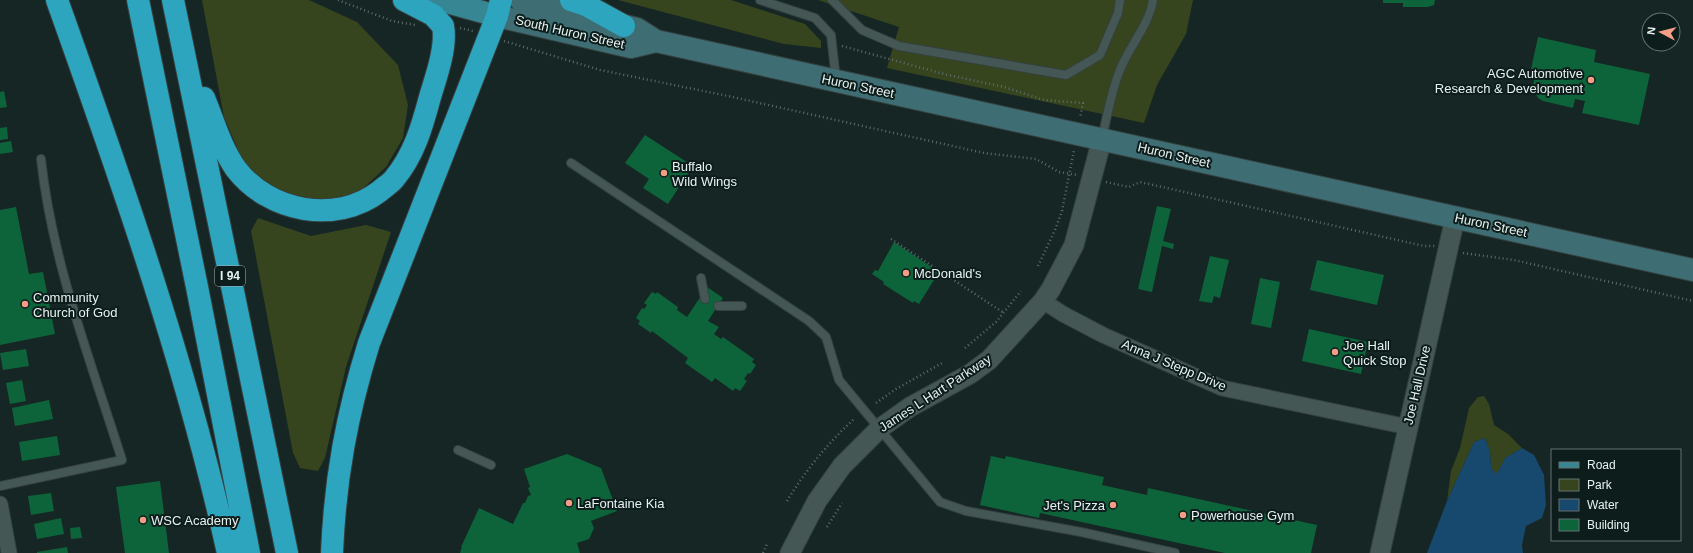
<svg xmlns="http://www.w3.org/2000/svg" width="1693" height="553" font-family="Helvetica,sans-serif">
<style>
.green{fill:#37451e}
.water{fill:#17486d}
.building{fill:#0d643a}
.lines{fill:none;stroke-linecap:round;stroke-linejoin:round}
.service-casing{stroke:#344140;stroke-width:10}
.minor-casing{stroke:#344140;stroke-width:17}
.tertiary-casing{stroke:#344140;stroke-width:21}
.secondary-casing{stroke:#344140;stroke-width:24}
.primary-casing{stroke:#344140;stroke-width:24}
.motorway-casing{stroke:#344140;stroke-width:24}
.path{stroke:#5e6c6a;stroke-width:2.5;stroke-dasharray:1 3;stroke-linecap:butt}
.service{stroke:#455754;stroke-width:8}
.minor{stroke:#455754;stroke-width:15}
.tertiary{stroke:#455754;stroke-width:19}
.secondary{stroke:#3e6e74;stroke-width:22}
.primary{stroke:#378694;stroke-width:22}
.motorway{stroke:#2da5bf;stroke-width:22}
.poi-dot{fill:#f49e87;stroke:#0c1d1b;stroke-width:1.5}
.labels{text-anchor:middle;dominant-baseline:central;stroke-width:4;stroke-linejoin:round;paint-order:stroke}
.shield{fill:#0c1d1b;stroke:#a5b2b0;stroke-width:1}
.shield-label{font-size:12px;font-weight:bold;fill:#e7f2f0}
.street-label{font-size:13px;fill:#e7f2f0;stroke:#0c1d1b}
.poi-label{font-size:13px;fill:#e7f2f0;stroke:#0c1d1b;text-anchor:start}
</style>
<rect width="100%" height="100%" fill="#162624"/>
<!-- green -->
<path class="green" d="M202 0H309L357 22 398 65 408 105 403 138 386 167 357 194 319 202 270 188 243 161 224 117Z
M618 0H731L805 24 821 41V48L784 44Z
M818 0H1193L1186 34 1157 85 1144 123 887 68 899 27Z
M258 218 311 236 366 225 391 232 346 367 325 458 318 471 300 468 293 453 251 231Z
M1484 396 1489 404 1494 425 1508 434 1522 448 1505 458 1497 475 1491 468 1490 451 1485 438 1474 442 1447 501 1451 471 1460 448 1469 408 1478 397Z"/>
<!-- water -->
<path class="water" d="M1485 438 1490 451 1491 468 1497 474 1505 458 1522 448 1534 455 1544 475 1546 505 1542 518 1526 526 1522 545 1523 553H1427L1447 501 1474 442Z"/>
<!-- building -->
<path class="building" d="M1383 0H1435L1434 5 1428 7H1403V3H1383Z
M1538 37 1596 50 1594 62 1650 74 1639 125 1582 113 1585 101 1575 99 1573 108 1543 101 1538 98 1534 91 1533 85 1535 75 1530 74Z
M4 91 7 107 0 108V92Z
M7 127 8 139 0 140V128Z
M645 135 693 166 668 204 643 188 649 179 625 163Z
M11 141 13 152 0 154V143Z
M1157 206 1171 209 1163 241 1174 244 1173 249 1162 246 1152 292 1138 289Z
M16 207 29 274 43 272 55 334 0 345V210Z
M894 242 939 272 919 304 914 301 913 303 883 284 884 282 872 274 875 270 878 271Z
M1210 256 1229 260 1220 298 1214 296 1212 303 1199 301Z
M1317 260 1384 275 1377 305 1310 290Z
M1260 278 1280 282 1271 328 1251 324Z
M707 287 723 298 708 321 719 327 714 334 721 339 723 337 754 359 752 362 756 365 750 374 748 373 744 379 747 381 740 391 735 388 733 391 715 378 712 382 685 363 688 358 652 331 651 333 638 324 640 321 636 318 642 308 644 309 647 305 644 303 652 292 656 294 657 292 678 307 677 310 687 317Z
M1309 329 1368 342 1361 374 1302 361Z
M26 349 29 366 3 370 0 353Z
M22 380 26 401 10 404 6 383Z
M49 400 53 419 15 426 12 408Z
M57 436 60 455 22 461 19 442Z
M567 454 601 468 617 511 591 521 594 528 589 539 577 543 580 553H460L462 547H461L479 508 513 524 523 503H525L528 496 531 495 528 488 530 487 524 469Z
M991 456 1005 459 1006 456 1104 477 1102 485 1147 495 1148 488 1317 525 1311 553H1225L1040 513 1039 518 980 505Z
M160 481 169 553H125L116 487Z
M51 493 54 511 31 515 28 496Z
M61 518 64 534 37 539 34 524Z
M80 527 82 538 71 539 70 528Z
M67 547 68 553H37V552Z"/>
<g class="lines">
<defs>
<path id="service" d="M760 0 815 18 831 35 836 79
M832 0 862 30 899 46 1066 75 1100 55 1118 13 1120 0
M1102 139C1107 116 1111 92 1120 70 1129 46 1149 26 1153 0
M571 163 809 321 826 337 839 380 940 502 966 511 1081 532 1175 553
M701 278 705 299
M718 306H742
M458 450 491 465
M0 486 122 460C91 362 52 262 41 159"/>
<path id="minor" d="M1043 301 1063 314 1103 335 1222 388 1408 427
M0 504 9 553"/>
<path id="tertiary" d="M790 553 817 501 842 466 879 429 910 407 970 374 989 360 1043 301 1051 289 1074 245 1102 139
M1380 553 1455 218"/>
<path id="secondary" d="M521 0 637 29 656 41 1693 270
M497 16 631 47 656 41"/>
<path id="primary" d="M439 0 497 16"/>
<path id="motorway" d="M57 0C122 182 186 364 228 553
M138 0 197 287 249 553
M173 0 287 553
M571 0 586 5 624 26
M204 98C214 122 221 148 236 169 269 212 336 225 380 191 384 187 390 184 394 179 414 155 422 127 430 97 436 77 447 47 443 26L433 15 404 0
M332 553C335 478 347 414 369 343L497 16 501 0"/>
</defs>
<!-- service casing -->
<use href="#service" class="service-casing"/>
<!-- minor casing -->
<use href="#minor" class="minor-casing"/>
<!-- tertiary casing -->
<use href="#tertiary" class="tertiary-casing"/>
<!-- secondary casing -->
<use href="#secondary" class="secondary-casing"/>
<!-- primary casing -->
<use href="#primary" class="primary-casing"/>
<!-- motorway casing -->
<use href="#motorway" class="motorway-casing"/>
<!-- path -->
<path class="path" d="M338 0 392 21 415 25
M460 28 473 31
M504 41 600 70 728 96 984 153 1036 159 1059 172 1078 175
M842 46 944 74 1004 87 1044 100 1083 103 1080 118
M1106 182 1129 187 1140 182 1424 246H1435
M891 239 1004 313
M1463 253 1514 260 1693 301
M1038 266 1055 230 1062 211 1074 150
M965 348 996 322 1021 291
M876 403 896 389 944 362
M787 501C805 471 828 443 854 419
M827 527 842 503
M763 553 767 544"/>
<!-- service -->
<use href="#service" class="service"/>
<!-- minor -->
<use href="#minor" class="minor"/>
<!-- tertiary -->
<use href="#tertiary" class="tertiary"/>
<!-- secondary -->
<use href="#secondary" class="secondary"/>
<!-- primary -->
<use href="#primary" class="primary"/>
<!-- motorway -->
<use href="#motorway" class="motorway"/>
</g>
<!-- markers -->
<g class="poi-dot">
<circle cx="1591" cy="80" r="4"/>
<circle cx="664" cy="173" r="4"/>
<circle cx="906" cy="273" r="4"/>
<circle cx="25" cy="304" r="4"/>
<circle cx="1335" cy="352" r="4"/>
<circle cx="569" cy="503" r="4"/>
<circle cx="1113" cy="505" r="4"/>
<circle cx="1183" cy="515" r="4"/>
<circle cx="143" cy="520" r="4"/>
</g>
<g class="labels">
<!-- shield labels -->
<rect class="shield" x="215" y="266" width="30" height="20" rx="3"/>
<g class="shield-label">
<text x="230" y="276">I 94</text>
</g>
<!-- street labels -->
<g class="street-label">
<text transform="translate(570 32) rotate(13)">South Huron Street</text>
<text transform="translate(858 86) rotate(12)">Huron Street</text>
<text transform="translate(1174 155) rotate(13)">Huron Street</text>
<text transform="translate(1491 225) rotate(12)">Huron Street</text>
<text transform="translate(1174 365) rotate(23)">Anna J Stepp Drive</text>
<text transform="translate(1417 385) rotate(-77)">Joe Hall Drive</text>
<text transform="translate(935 393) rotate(-33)">James L Hart Parkway</text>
</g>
<!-- poi labels -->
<g class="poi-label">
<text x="1583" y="73" text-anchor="end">AGC Automotive<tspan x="1583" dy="15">Research &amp; Development</tspan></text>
<text x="672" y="166">Buffalo<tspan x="672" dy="15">Wild Wings</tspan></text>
<text x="914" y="273">McDonald's</text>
<text x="33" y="297">Community<tspan x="33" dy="15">Church of God</tspan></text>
<text x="1343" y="345">Joe Hall<tspan x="1343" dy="15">Quick Stop</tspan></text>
<text x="577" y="503">LaFontaine Kia</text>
<text x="1105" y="505" text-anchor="end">Jet's Pizza</text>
<text x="1191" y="515">Powerhouse Gym</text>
<text x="151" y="520">WSC Academy</text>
</g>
</g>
<!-- legend -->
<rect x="1551" y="449" width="130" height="92" fill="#0c1d1b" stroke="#647270"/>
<rect x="1559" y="462" width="20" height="6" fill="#378694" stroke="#647270"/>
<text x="1587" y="469" font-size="12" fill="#e7f2f0">Road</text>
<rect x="1559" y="479" width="20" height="12" fill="#37451e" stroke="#647270"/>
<text x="1587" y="489" font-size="12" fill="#e7f2f0">Park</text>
<rect x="1559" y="499" width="20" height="12" fill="#17486d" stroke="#647270"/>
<text x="1587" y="509" font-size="12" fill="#e7f2f0">Water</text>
<rect x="1559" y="519" width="20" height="12" fill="#0d643a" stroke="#647270"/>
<text x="1587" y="529" font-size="12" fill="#e7f2f0">Building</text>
<!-- north arrow -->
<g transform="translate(1661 32) rotate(277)"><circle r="19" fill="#0c1d1b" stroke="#647270"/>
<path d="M0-3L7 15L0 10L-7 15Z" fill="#f49e87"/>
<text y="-6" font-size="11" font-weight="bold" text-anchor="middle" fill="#e7f2f0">N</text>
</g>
</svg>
